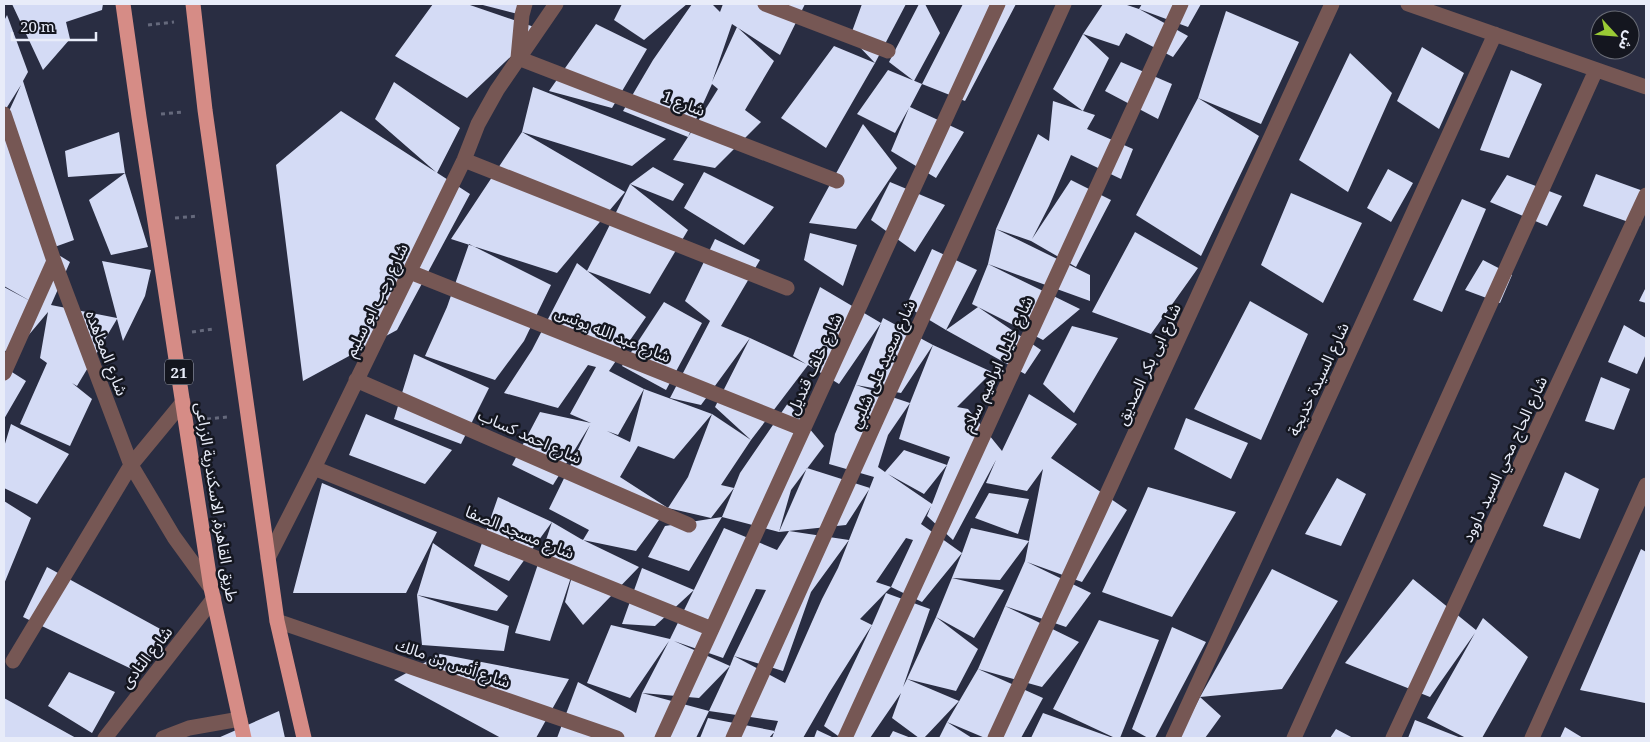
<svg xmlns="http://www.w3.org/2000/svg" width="1650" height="742" font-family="'Noto Serif','Noto Sans Arabic',serif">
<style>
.building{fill:#d4dbf5;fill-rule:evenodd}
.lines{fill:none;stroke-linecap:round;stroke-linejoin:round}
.path{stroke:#65697c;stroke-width:3;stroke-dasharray:4 4;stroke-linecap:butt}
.minor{stroke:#765754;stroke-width:15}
.highway{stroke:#d68c86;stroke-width:15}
.labels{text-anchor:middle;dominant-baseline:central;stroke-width:5;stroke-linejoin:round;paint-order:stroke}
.shield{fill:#14161f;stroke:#a8acb8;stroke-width:1}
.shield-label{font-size:15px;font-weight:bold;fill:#e8ecf9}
.street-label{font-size:16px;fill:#e8ecf9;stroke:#14161f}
</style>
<rect width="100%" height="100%" fill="#292d42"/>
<!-- building -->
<path class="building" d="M12 4H103L102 10 66 22 70 39 43 70Z
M433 4H467L540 29 467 98 395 56Z
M479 4H530L522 15Z
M622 4H687L644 40 614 20Z
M692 4H712L720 12 723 4H805L780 55 732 24 712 82 737 27 774 61 745 110 761 122 715 168 673 160 688 137 623 111 653 60ZM712 84 718 89 688 137Z
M862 4H906L875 63 850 37Z
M919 4H925L940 33 914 81 889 62Z
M963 4H1016L965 101 922 84 910 107 964 132 936 178 891 151 909 108 895 133 857 114 888 70 922 84Z
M1103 4H1124L1139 9 1142 4H1201L1188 27 1139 9 1188 36 1173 57 1126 33 1119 46 1083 34Z
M1226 11 1299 42 1261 124 1198 98Z
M7 15 28 72 23 81 74 240 49 249 70 262 51 305 117 318 102 261 151 270 145 296 123 341 117 319 77 386 72 383 92 399 70 446 20 424 47 363 40 358 48 312 12 355 4 350V287L32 302 4 286V122L21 85 4 112V21Z
M596 24 647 49 612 108 549 91Z
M1083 34 1109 58 1083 111 1053 89Z
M834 46 875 63 826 148 781 118Z
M1422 47 1464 73 1439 129 1397 101Z
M1350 53 1392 93 1348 192 1299 160Z
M1121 62 1172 84 1158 119 1105 91Z
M1511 70 1542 84 1509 158 1480 150Z
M394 82 460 128 437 173 375 119Z
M533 87 666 139 632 166 522 132Z
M1198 98 1259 136 1201 256 1136 215Z
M1053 101 1095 115 1087 129 1133 149 1121 179 1071 155 1049 206 1032 239 1071 180 1111 200 1076 267 1031 241 996 229 1038 134 1049 141Z
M341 111 470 194 397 330 303 381 276 165Z
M863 124 897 168 856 229 809 223Z
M119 132 125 173 68 177 65 151Z
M522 132 625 192 557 273 451 239Z
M653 167 684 184 673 201 630 184Z
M1388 169 1413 183 1391 222 1367 208Z
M704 172 774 207 744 245 684 208Z
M125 173 148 247 111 255 89 200Z
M1596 174 1646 192 1640 226 1583 206Z
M1507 175 1562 196 1547 226 1490 202Z
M890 182 945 205 915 252 871 220Z
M630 184 688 230 650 294 587 271Z
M1291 193 1362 223 1323 303 1261 265Z
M1462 199 1486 209 1442 312 1413 300Z
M996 229 1090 275V301L988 264 1080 309 1043 340 972 304 988 264Z
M1135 232 1198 268 1151 334 1092 312Z
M810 233 857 245 843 286 804 260Z
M715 239 760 260 721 326 750 338 701 405 670 398 710 321 685 301Z
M469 244 551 285 524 341 495 380 425 356 447 307Z
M932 249 977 270 946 330 906 306Z
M1483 260 1512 275 1500 303 1465 290Z
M577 263 646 317 609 371 644 389 618 435 607 431 630 442 644 389 712 414 751 440 721 485 734 488 740 473 788 403 824 446 791 490 779 532 722 517 734 488 711 518 668 508 688 477 712 414 674 459 638 446 620 477 668 508 636 551 583 540 589 530 549 509 590 425 553 485 512 465 540 412 591 423 570 414 596 367 588 365 558 408 504 393 532 350Z
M820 287 881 323 839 384 808 365 751 440 715 407 750 338 806 364 793 356Z
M1646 287V303L1639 301Z
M1250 301 1308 334 1261 440 1194 409Z
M664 302 702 323 666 390 622 366Z
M978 307 1041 350 1025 374 946 330Z
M883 318 933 345 901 393 856 385 910 403 933 345 992 372 957 407 968 409 1002 451 1029 394 1077 424 1051 458 1127 510 1082 582 1027 562 1091 593 1066 627 1005 606 1079 642 1042 687 978 669 1005 606 1025 561 1029 541 1043 469 1027 491 986 483 996 460 953 540 927 516 931 506 921 524 962 553 971 528 1029 541 1000 580 952 578 1004 590 974 638 936 617 978 649 956 691 907 679 936 617 962 553 922 602 891 587 913 540 906 538 876 582 891 587 860 619 872 625 886 593 930 609 903 687 907 679 959 701 924 738H919L892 718 901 693 870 738H841L824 726 872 625 829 693 803 738H772L778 721 709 711 730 666 699 698 642 693 669 641 630 698 587 683 611 625 670 639 724 528 777 550 789 531 849 540 874 477 829 464 835 434 881 323ZM910 403 899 439 950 457 947 465 904 450 885 472 878 467 888 435ZM947 465 932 504 888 474 924 494ZM849 540 838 568 822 599 785 683 734 656 730 666 674 641 723 658 756 589 766 590 734 656 783 671 811 592Z
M1624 325 1646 338V354L1637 374 1608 362Z
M1072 326 1118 338 1074 413 1043 384Z
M414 354 489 388 461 444 394 419Z
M4 367 26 381 4 419Z
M1601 377 1630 389 1614 430 1585 421Z
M366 414 452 450 425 484 349 455Z
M1186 418 1248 443 1231 479 1174 449Z
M11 424 69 454 37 504 4 488V447Z
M807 468 870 488 846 525 779 532Z
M1565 472 1599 489 1580 539 1543 526Z
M1337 478 1366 494 1341 546 1305 534Z
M322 483 437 532 406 593H293Z
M1148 487 1236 512 1172 617 1102 592Z
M989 493 1029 499 1018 534 975 518Z
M498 497 552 522 581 539 639 567 583 625 565 602 575 565 550 641 515 633 552 522 509 581 474 566Z
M4 501 31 518 4 584Z
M722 517 689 571 648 557 665 526Z
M433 543 508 596 497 611 417 595 509 626 504 651 422 645 417 595Z
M1641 549 1646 552 1645 703 1580 690Z
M47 567 164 631 142 674 23 617Z
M642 568 694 590 655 626 622 624Z
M1272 569 1338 601 1282 689 1200 697 1221 716 1205 738H1179L1200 697Z
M1413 579 1476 630 1483 618 1528 657 1482 738H1466L1427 718 1475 633 1430 697 1345 663Z
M1099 620 1159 640 1120 738H1115L1053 709Z
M1172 627 1206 642 1155 738H1148L1132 729Z
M440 654 569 679 536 738H501L394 680Z
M978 669 1043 698 1021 738H985L947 722Z
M69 672 115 692 92 733 48 706Z
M578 682 636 713 642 693 709 711 696 738H557Z
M4 698 76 738H4Z
M279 711 285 738H218Z
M1043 713 1113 738H1031Z
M708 718 775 731 769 738H700Z
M1415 720 1461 738H1408Z
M947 722 972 738H939Z
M1565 727 1583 738H1560Z
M1336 729 1353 738H1330Z
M817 730 834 738H814Z
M893 731 911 738H889Z"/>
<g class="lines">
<!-- path -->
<path class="path" d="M148 25 174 22
M161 114 184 112
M175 218 199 216
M192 332 213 329
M207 419 228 417"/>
<!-- minor -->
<path class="minor" d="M525 4 522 15 518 58 837 181
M765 4 888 51
M1408 4 1646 87
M4 114 54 261 131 465 174 537 211 588
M464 160 787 288
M410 272 803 429
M4 373 54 261
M356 380 689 525
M314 468 712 629
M268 558 314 468 464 160 478 124 497 90 556 4
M277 621 617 738
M13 661 131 465 183 402
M105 738 214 598
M163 738 189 728 240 719
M662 738 998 4
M733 738 1064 4
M845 738 1181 4
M995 738 1332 4
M1173 738 1495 34
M1294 738 1596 70
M1393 738 1646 195
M1532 738 1646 485"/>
<!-- highway -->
<path class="highway" d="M123 4 139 117 211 588 244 738
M193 4 205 110 277 621 304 738"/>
</g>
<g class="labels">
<!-- shield labels -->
<rect class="shield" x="165" y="359.5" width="28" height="25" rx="4"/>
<g class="shield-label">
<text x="179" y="372">21</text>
</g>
<!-- street labels -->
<g class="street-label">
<text transform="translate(684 103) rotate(21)">شارع 1</text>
<text transform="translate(376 300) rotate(-64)">شارع رجب ابو سليم</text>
<text transform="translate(613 334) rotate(22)">شارع عبد الله يونس</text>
<text transform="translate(107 353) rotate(69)">شارع المعاهده</text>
<text transform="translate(814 364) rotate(-65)">شارع خلف قنديل</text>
<text transform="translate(882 364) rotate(-66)">شارع سعيد على شلبي</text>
<text transform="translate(997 364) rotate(-65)">شارع خليل ابراهيم سلام</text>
<text transform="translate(1148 364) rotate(-65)">شارع ابى بكر الصديق</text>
<text transform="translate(1318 379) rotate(-65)">شارع السيدة خديجة</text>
<text transform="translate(530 436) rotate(24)">شارع احمد كساب</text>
<text transform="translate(1504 459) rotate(-65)">شارع الحاج محي السيد داوود</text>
<text transform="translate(217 502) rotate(81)">طريق القاهرة, الاسكندرية الزراعى</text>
<text transform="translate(520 532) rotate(22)">شارع مسجد الصفا</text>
<text transform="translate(146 657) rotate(-52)">شارع النادى</text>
<text transform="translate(453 663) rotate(19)">شارع أنس بن مالك</text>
</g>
</g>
<!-- border -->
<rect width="1650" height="742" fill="none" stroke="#e8ecf9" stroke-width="10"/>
<!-- north arrow -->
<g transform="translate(1615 35) rotate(116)"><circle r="24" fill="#14161f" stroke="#696c76"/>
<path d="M0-4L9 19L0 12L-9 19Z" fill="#9acb35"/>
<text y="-8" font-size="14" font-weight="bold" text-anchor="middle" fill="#e8ecf9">ش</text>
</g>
<!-- scale -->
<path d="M12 32v8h84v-8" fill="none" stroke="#e8ecf9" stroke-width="2.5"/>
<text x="20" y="32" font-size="15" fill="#e8ecf9" stroke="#14161f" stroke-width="4" paint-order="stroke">20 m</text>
</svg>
